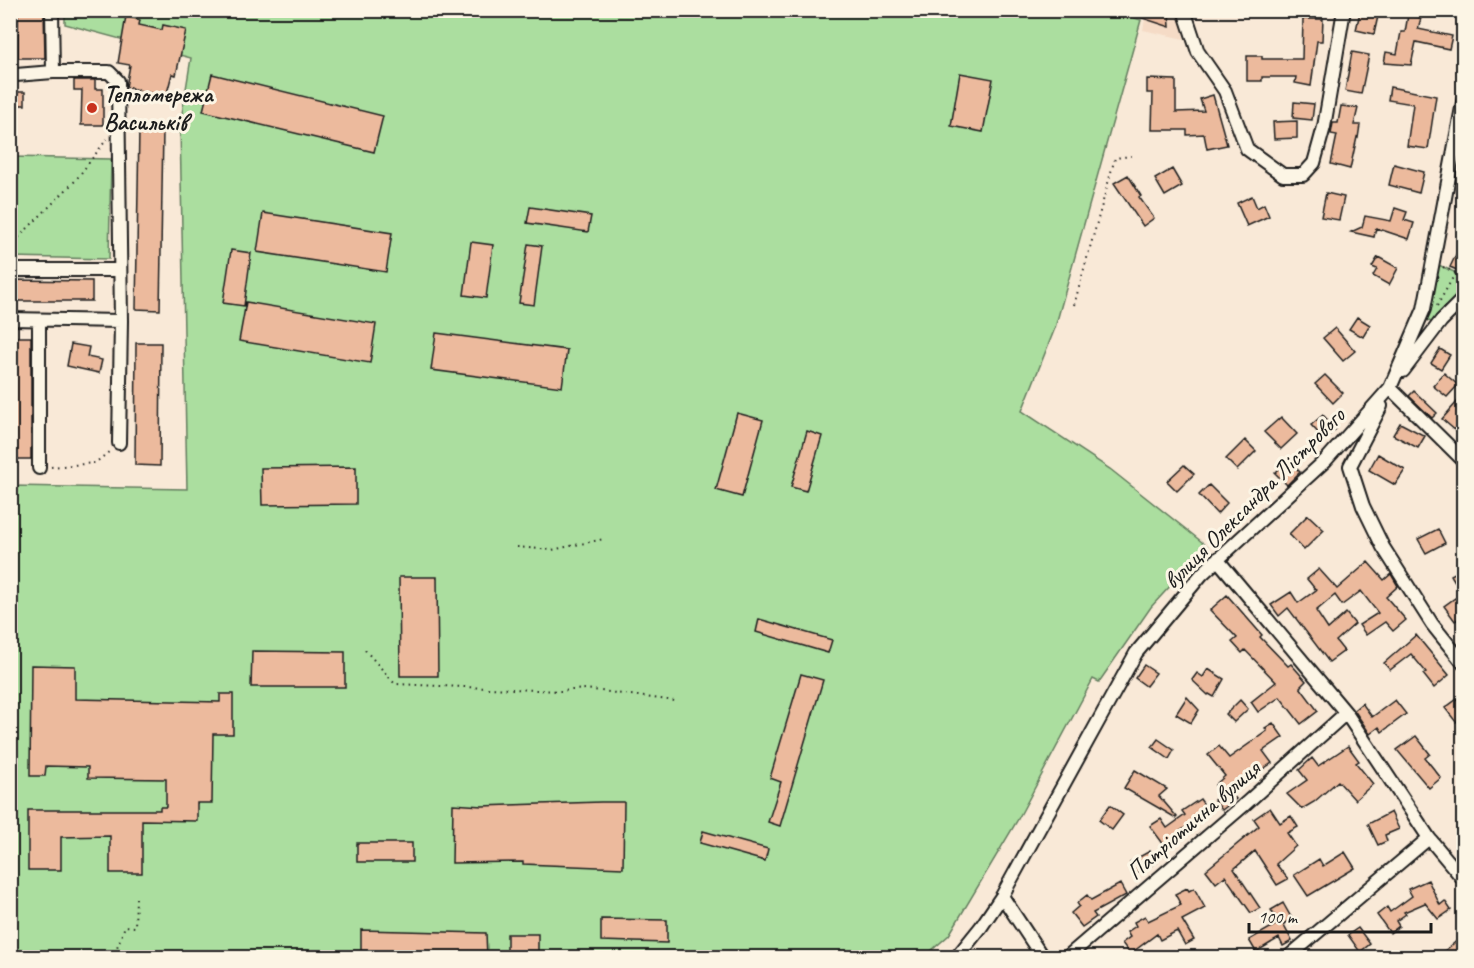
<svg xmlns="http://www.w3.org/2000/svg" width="1474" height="968" font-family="Caveat,sans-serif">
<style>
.built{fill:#f5dbc6}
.green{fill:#abde9f;stroke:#647d5e;stroke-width:1.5}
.building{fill:#ecba9d;stroke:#1c1c1c;stroke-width:1.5}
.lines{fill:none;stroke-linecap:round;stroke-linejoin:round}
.minor-casing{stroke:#1c1c1c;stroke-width:16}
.path{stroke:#1c1c1c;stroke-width:2;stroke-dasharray:1.5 4.5;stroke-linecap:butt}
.minor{stroke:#fcf5e5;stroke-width:12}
.poi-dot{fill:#c8321e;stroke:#fcf5e5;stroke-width:2}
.labels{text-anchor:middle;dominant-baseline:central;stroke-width:6;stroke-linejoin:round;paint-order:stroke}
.poi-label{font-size:24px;font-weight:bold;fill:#1c1c1c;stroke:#fcf5e5;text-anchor:start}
.street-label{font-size:24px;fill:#1c1c1c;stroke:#fcf5e5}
</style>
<rect width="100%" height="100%" fill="#f9e9d7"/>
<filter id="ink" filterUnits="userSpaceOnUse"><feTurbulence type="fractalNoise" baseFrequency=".0167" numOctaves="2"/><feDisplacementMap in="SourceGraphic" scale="12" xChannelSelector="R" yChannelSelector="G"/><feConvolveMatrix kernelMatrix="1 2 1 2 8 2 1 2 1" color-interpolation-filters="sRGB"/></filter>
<g filter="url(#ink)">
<!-- built -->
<path class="built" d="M1121 11H1179L1184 39 1143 30 1145 19Z"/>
<!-- green -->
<path class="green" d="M1111 10 1141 20 1055 328 1022 411 1110 469 1207 546 1151 607 1099 682 1093 679 1017 821 949 935 924 957H11V486L187 489 180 126 191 58 65 24V11Z
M11 157 111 159 109 259 11 257Z
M1432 262 1463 276V298L1433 323 1425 319Z"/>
<!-- building -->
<path class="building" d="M18 10H44L45 58H18Z
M1124 10H1169L1170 27 1124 12Z
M1360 12 1378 16 1374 34 1356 30Z
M1408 15 1421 18 1418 29 1452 36 1449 49 1416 42 1411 65 1384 63 1386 52 1397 54 1401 32H1405Z
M126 16 140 20 139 25 162 30 163 25 186 30 176 75 172 74 166 97 126 87 130 65 118 63Z
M1303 19H1323L1322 41H1317L1311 86 1295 83 1296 77H1262V81H1247V56H1262V59H1302Z
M1352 52 1369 55 1361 94 1345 91Z
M960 73 993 79 983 132 951 126Z
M212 74 383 116 374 152 203 111Z
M1147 79 1176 80V112L1204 111 1200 99 1213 95 1227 145 1207 149 1204 134 1187 135V130H1152L1153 93H1147Z
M74 80H95V89H103V125H81L82 90H74Z
M1390 87 1436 96 1428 149 1407 146 1413 104 1388 100Z
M10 92H25V105H10Z
M1294 102 1314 104 1312 120 1293 118Z
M1341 106 1358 108 1354 125H1360L1358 138 1357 137 1350 169 1331 164 1337 135 1331 134 1333 123H1338Z
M1297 121V138L1274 139 1273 122Z
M139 129 163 130 160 310 136 309Z
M1394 164 1424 172 1419 193 1389 185Z
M1172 169 1182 186 1165 196 1155 179Z
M1128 175 1141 196 1139 197 1154 218 1143 226 1114 183Z
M1326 193 1344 197 1339 220 1321 217Z
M1252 196 1257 208 1264 204 1269 216 1247 226 1237 203Z
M530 207 591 216 588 232 527 223Z
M1395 208 1407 212 1404 220 1414 223 1409 239 1376 228 1374 237 1351 232 1362 227 1365 216 1391 221Z
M263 213 392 233 386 272 257 252Z
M1464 238V273L1450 267Z
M471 242 493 245 486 298 464 295Z
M528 244 542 246 534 305 519 303Z
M231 250 251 253 244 306 223 303Z
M1378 257 1398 268 1389 285 1373 276 1377 269 1372 267Z
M10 280 92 281V301H10Z
M246 302 376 324 370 363 239 341Z
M1357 317 1370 325 1363 337 1349 329Z
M1335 328 1355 351 1343 361 1323 338Z
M436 333 567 350 562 387 431 370Z
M10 337H31V459H10Z
M136 343H161L160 466 135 465Z
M71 344 89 347 87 357 102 360 99 373 67 366Z
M1440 349 1450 355 1441 369 1431 363Z
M1444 373 1458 385 1447 397 1433 386Z
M1325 375 1343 393 1333 403 1315 384Z
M1414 391 1437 413 1432 418 1409 396Z
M1458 401 1464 405V425L1457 432 1442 419Z
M737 413 763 420 742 497 716 490Z
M1323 415 1336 429 1324 439 1311 425Z
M1281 417 1297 434 1281 449 1264 432Z
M1400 423 1425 436 1418 448 1393 435Z
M807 431 822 436 806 491 791 487Z
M1245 440 1256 451 1237 470 1226 459Z
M1378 454 1405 470 1395 485 1369 470Z
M1288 460 1300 472 1287 485 1275 473Z
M1184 465 1194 474 1177 491 1167 481Z
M356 467V504L262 505 261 468Z
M1209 485 1227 503 1217 514 1199 495Z
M1308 515 1324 530 1304 550 1289 534Z
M1438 529 1445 543 1426 553 1418 539Z
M1368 562 1384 580 1391 574 1398 586 1386 597 1406 620 1393 631 1385 622 1366 635 1359 625 1378 613 1361 591 1342 605 1335 595 1316 611 1328 629 1346 613 1355 624 1336 641 1344 651 1329 662 1288 608 1279 616 1271 605 1291 592 1298 603 1316 590 1307 579 1319 569 1337 589Z
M1464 568V597L1451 575Z
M399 577H437L438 676H400Z
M1227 595 1262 635 1260 637 1288 666 1291 664 1306 681 1300 687 1318 711 1301 724 1280 697 1258 712 1251 702 1276 682 1245 650 1242 653 1232 642 1237 638 1210 610Z
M1455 598 1464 609V615L1455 621 1444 606Z
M759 619 832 640 828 653 756 632Z
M1416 635 1449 675 1434 688 1423 674 1426 672 1411 654 1390 670 1384 663Z
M252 651 345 652V687H251Z
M31 665 75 666V699L220 702V694H233V734H213L212 803H197V821L142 820V873H110V836L61 837V870H28V810H160V807H166V779L88 778V767L46 766 45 776H30Z
M1144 665 1156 673 1146 686 1135 678Z
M1208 669 1224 679 1214 697 1209 694 1208 695 1192 680 1197 673 1203 677Z
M801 674 823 680 780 826 768 822 781 782 770 778Z
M1464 694V716L1456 722 1445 708Z
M1187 697 1199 710 1191 723 1176 714Z
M1240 700 1248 709 1234 722 1226 714Z
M1395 700 1406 714 1382 732 1379 727 1370 734 1354 710 1362 703 1372 717Z
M1273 723 1283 737 1263 751 1272 763 1257 773 1256 771 1230 792 1236 799 1222 810 1214 800 1222 794 1215 785 1225 776 1208 755 1219 746 1229 758 1267 731 1265 728Z
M1416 736 1430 754 1425 758 1441 778 1429 788 1397 750Z
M1158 739 1174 750 1169 759 1152 747Z
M1348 746 1359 761 1356 763 1373 784 1355 800 1338 781 1314 802 1302 809 1287 794 1307 780 1299 770 1312 758 1318 766Z
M1135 770 1167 789 1159 796 1177 817 1176 818 1124 788Z
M1200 799 1209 812 1179 832 1183 838 1167 849 1150 826 1161 819 1167 828 1185 815 1182 811Z
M601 802H624L623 868 523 864V862L452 863 453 804 482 806Z
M1110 805 1123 815 1112 830 1099 820Z
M1270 808 1280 823 1291 816 1298 827 1287 833 1296 846 1276 864 1288 879 1277 885 1255 851 1234 869 1260 908 1251 913 1225 876 1216 883 1206 870 1259 826 1254 819Z
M1391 812 1399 829 1385 835 1387 841 1378 845 1368 824Z
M703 831 768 849 765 861 700 843Z
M357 843H412V862H357Z
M1150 851 1157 862 1136 873 1130 862Z
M1345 852 1355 868 1308 896 1294 875 1319 859 1323 866Z
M1428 880 1440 905 1445 901 1451 910 1438 919 1425 903 1404 912 1406 914 1396 921 1399 926 1390 933 1377 915 1387 907 1390 912 1412 896 1408 889Z
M1120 884 1126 895 1093 913 1096 917 1082 927 1071 913 1079 906 1077 903 1087 895 1091 900Z
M1187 888 1189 891 1194 888 1205 908 1182 920 1194 940 1185 945 1177 931 1160 940 1157 934 1130 954 1122 943 1130 937 1127 932 1136 926 1134 922 1145 916 1148 921 1181 905 1175 894Z
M1283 903 1292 919 1283 924 1292 941 1283 946 1279 938 1256 952 1249 940 1279 923 1271 910Z
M601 919 667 920V943L601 941Z
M1358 928 1370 944 1360 952 1348 935Z
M361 930 486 933 487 957 361 955Z
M507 934H538V957H507Z
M1464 935V957H1437Z"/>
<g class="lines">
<defs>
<path id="minor" d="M1184 10 1198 52 1225 91 1247 149 1283 175H1303L1314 163 1324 127 1344 10
M10 73 16 75 53 72 52 10
M10 270H120
M10 319 121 321 118 81 109 72H53
M1403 371 1441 321 1464 298
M1390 388 1464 461
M1381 406 1350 466 1363 506 1383 547 1432 624 1464 664
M119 443 121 321
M39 468V320
M1217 559 1346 713 1429 838 1464 880
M1002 896 1043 958
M956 958 981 927 1002 896 1136 653 1202 574 1326 460 1390 388 1424 309 1464 97
M1066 958 1243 806 1346 713
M1287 958 1429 838"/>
</defs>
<!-- minor casing -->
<use href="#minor" class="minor-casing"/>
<!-- path -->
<path class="path" d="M10 246 75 181 107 139
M1443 267 1464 276
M1074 305 1115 158 1131 156
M1437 306 1456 272 1459 271
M51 467 95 463 110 451
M517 547 552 550 604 539
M365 650 395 684 560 691 586 689 675 701
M113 958 125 926 135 927 136 898"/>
<!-- minor -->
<use href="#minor" class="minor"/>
</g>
</g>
<!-- markers -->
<circle class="poi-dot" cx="92" cy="108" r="6"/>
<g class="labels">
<!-- poi labels -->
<g class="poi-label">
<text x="104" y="94">Тепломережа<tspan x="104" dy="28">Васильків</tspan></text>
</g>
<!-- street labels -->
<g class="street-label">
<text transform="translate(1254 498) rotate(-45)">вулиця Олександра Лістрового</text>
<text transform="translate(1193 820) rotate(-41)">Патріотична вулиця</text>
</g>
</g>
<!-- margin -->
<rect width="1474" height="968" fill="none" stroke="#fcf5e5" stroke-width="36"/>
<rect x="18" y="18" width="1438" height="932" fill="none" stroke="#1c1c1c" stroke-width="2" filter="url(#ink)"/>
<!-- scale -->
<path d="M1249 923v9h182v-9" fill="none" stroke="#1c1c1c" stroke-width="3"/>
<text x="1258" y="923" font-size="18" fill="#1c1c1c" stroke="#fcf5e5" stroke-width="4.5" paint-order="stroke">100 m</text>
</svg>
